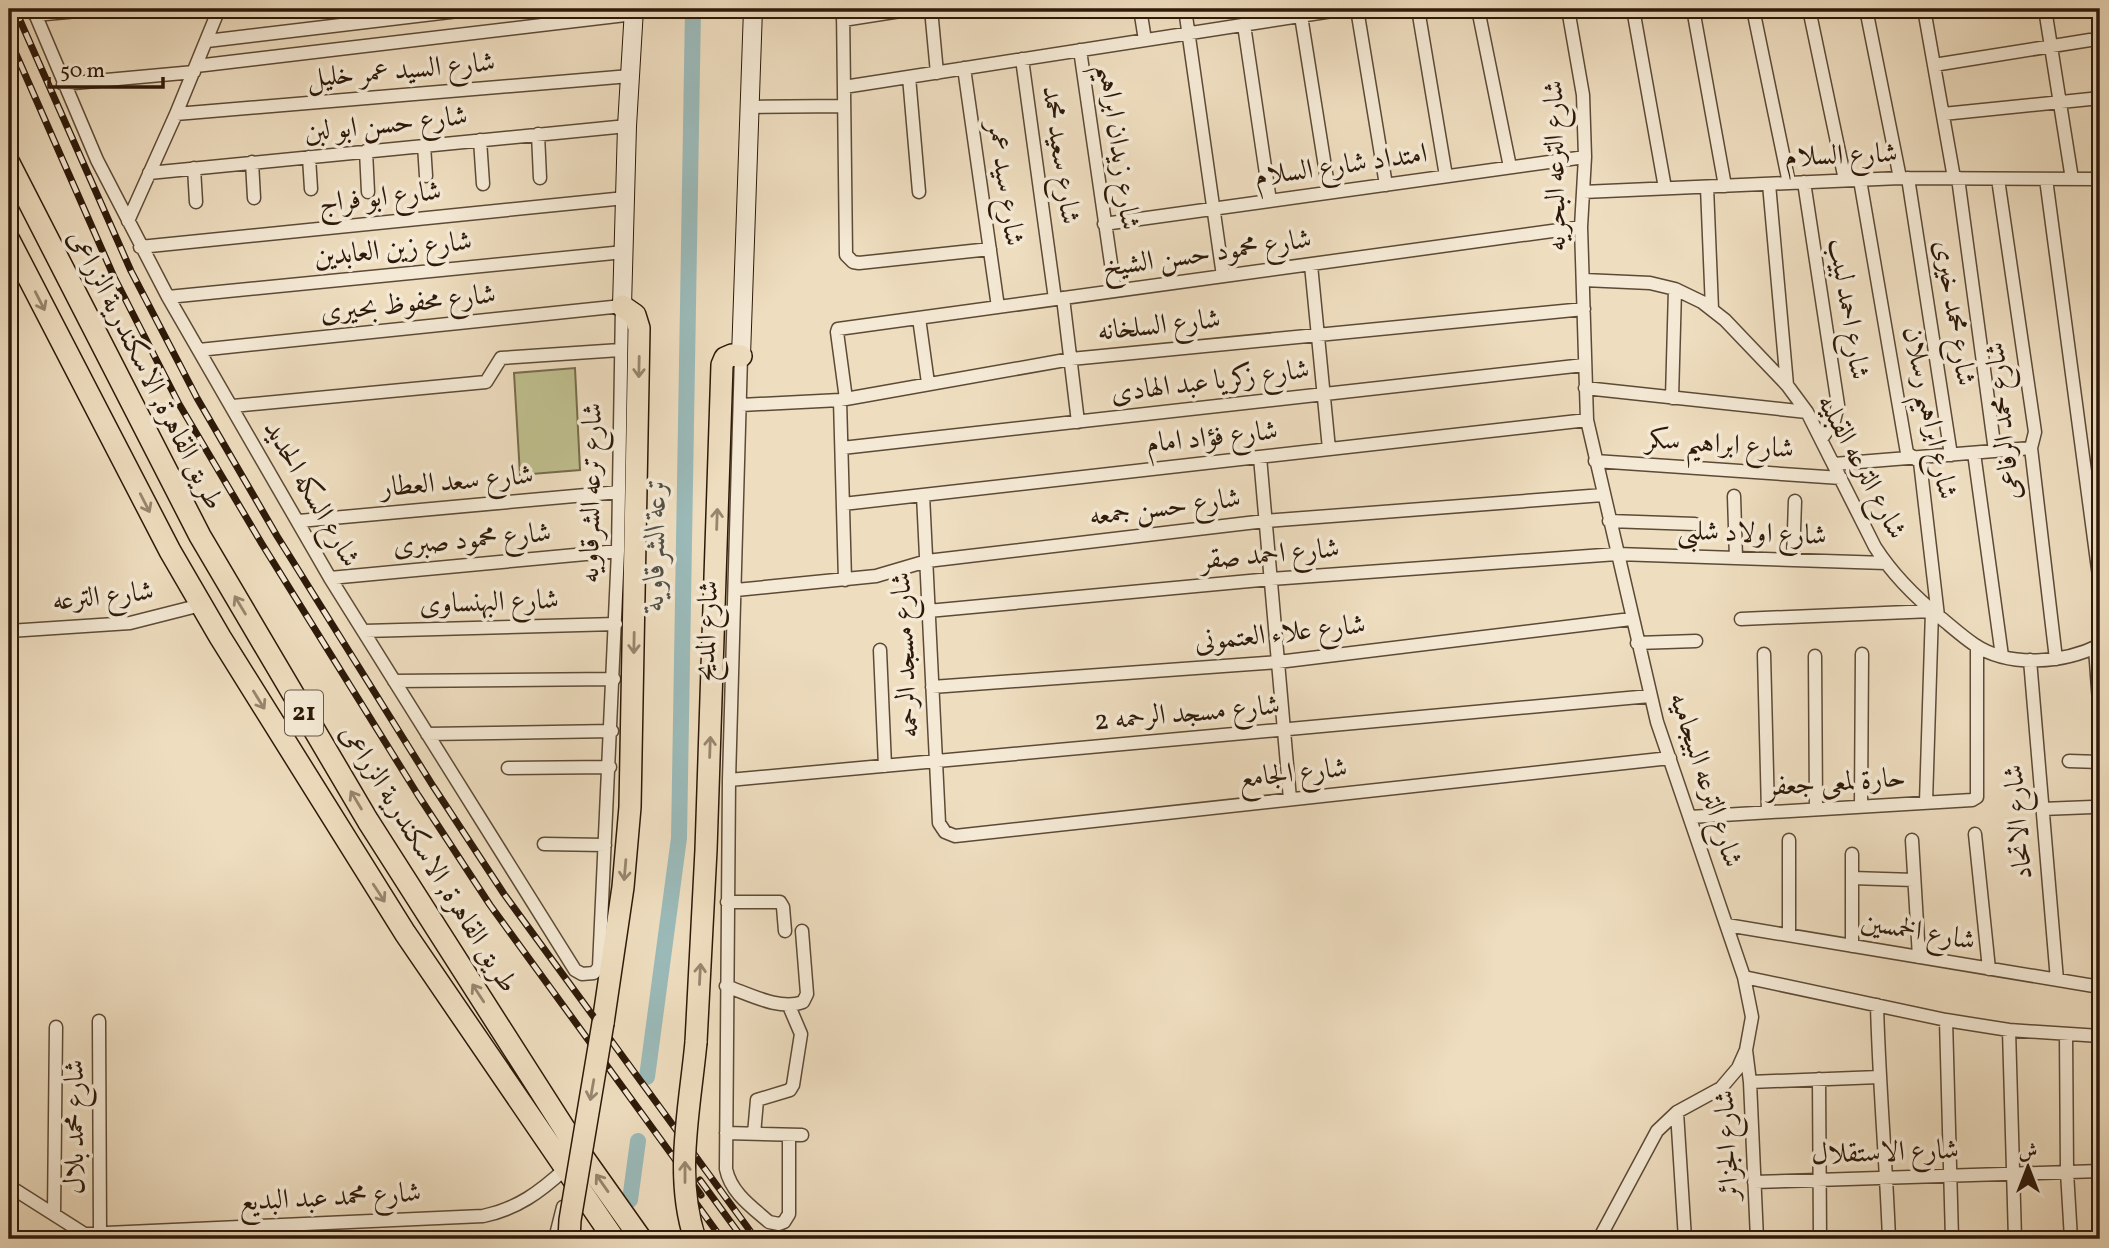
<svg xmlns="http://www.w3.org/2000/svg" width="2109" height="1248" font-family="Vollkorn,Amiri,serif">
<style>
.grass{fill:#bfbf8e;stroke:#766c4c;stroke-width:2}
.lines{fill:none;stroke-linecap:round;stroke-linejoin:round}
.canal{stroke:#9bbab9;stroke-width:16}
.street-casing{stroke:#5d4a36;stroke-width:15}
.secondary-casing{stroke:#2d1909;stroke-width:20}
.highway-casing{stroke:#2d1909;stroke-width:24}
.street{stroke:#f4e9d5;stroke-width:12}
.secondary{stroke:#f4e9d5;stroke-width:18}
.highway{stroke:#eeddbf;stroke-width:21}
.rail-casing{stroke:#2d1909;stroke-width:7}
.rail{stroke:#f4e9d5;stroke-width:4.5;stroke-dasharray:13;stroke-linecap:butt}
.highway-bridge-casing{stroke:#2d1909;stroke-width:24;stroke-linecap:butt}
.highway-bridge{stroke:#eeddbf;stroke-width:21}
.oneway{stroke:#97856d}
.labels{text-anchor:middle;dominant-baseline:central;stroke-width:7;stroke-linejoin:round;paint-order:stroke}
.shield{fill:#f4e9d5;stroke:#695746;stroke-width:2}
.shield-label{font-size:26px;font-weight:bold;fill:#2d1909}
.street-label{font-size:28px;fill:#2d1909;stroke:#f4e9d5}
.water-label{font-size:30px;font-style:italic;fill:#545147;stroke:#f4e9d5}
</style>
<rect width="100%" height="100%" fill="#eeddbf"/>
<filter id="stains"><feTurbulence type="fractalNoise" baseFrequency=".00286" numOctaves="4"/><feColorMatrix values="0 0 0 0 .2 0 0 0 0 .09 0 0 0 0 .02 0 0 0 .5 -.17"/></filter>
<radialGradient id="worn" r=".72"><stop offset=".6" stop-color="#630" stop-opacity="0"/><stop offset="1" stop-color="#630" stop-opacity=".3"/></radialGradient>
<!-- grass -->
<path class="grass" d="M575 368 580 470 520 475 514 373Z"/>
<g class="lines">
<!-- canal -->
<path class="canal" d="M647 1077 679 838 693 9
M630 1200 638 1141"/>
<defs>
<path id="street" d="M33 9 97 160 168 297 330 578 575 970 582 974 594 973 599 967 618 551 622 306 199 350
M843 9 846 255 853 262 859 263 990 249
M931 9 937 73
M1140 9 1145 40
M1185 9 1223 276
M1357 9 1386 185
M1418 9 1446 176
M1478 9 1510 167
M1568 9 1583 95 1585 157 1581 227 1587 420 1657 722 1744 977 1752 1017 1746 1050 1738 1068 1721 1088 1677 1112 1657 1131 1599 1239
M1633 9 1665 188
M1693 9 1725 186
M1753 9 1789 183
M1809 9 1845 180
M1866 9 1900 178
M1924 9 1954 178
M2045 9 2072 179
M35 15 99 9
M1301 16 1329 192
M843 20 913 9
M1244 25 1270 201
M207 41 475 9
M1080 50 1115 291
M1022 59 1055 299
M1934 65 2090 40
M196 66 634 14
M964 68 998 307
M909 77 919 192
M63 84 194 72
M844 87 1345 9
M749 107 844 106
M176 114 630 76
M1943 114 2100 98
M538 134 540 178
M480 140 483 184
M424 145 426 176
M366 151 368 192
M309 157 311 189
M252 162 254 198
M194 168 196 202
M149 173 627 126
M1908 178 1951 455
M1958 178 1995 451
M1998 179 2035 432 2031 448 2056 659
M2046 179 2100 584
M1860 180 1907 453 1920 462 1938 616
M1804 182 1838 405 1834 421 1822 438
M1769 184 1787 385
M1707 187 1712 309
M1583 192 1900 178 2100 179
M128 221 176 114 219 9
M1104 224 1585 157
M140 247 625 198
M1311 265 1329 449
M1584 280 1650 283 1675 289 1702 302 1725 320 1787 385 1807 412 1875 547C1893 575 1915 597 1941 618 1952 627 1963 637 1975 645 2010 668 2064 663 2100 645
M168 297 624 252
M1063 298 1078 422
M919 318 928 383
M741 356 729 780 726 1169C731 1193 752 1207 769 1222L779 1224 784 1222 789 1214V1135
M1585 388 1807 412
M1672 398 1675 289
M846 399 837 332 838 329 1581 227
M840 400 845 580
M741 405 840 400 1071 359 1584 309
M233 406 486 382 501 358 620 350
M842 448 1584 365
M1974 453 2002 656
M1260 457 1290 799
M1595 461 1841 478
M1834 464 2031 448
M923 495 939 823 945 832 955 836 1670 758
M1734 496 1736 558
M843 504 1587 420
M299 521 619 492
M1609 521 1695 524
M1793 560 1795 501
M330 578 618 551
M736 590 876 576 927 561 1265 521 1603 495
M928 611 1271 579 1617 554 1886 563
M1741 619 1932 611 1926 802
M9 631 130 623 201 605
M364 631 616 624
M1637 643 1696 641
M2095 648 2100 716
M880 650 885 766
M1764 654 1768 812
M1815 656 1816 809
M2030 660 2057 980
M394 681 614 679
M932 687 1278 662 1631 619
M427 734 612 731
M2069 761 2100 762
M508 768 610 767
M729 780 1650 696
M1861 806 1862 654
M2042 809 2092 807
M1690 817 1972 800 1977 797V646
M1975 834 1989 969
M1789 840V935
M1912 840 1919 957
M544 844 605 845
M1852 854V946
M1852 878 1914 880
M727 902H780L783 907 785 931
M1727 925 2100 987
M1744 977 1946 1020 2009 1030 2100 1036
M726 986C749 994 780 1011 803 1002L807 994 802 931
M1877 1005C1879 1083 1886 1161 1889 1239
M1946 1020 1952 1239
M99 1021 100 1233
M2009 1030 2015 1239
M2066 1034 2067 1172 2071 1239
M1746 1050 1750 1082 1757 1239
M1819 1079 1820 1239
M1750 1082 1879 1077
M1677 1112 1685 1239
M726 1133 802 1135
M754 1134 757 1100 790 1090 793 1085 801 1034 789 1006
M1754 1182 2100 1171
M9 1186 91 1238
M54 1214 56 1027
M84 1234 483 1216C517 1209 540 1192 565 1169
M555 1239 563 1207"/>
<path id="secondary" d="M622 306 627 126 634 9
M741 356 753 9"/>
<path id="highway" d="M9 163 200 536 368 821 578 1150 641 1239
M9 240 170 551 220 637 405 933 614 1239
M603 1023 623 887 630 807 639 328 635 315 622 306
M696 1042 706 850 722 365 725 358 732 355 741 356"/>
</defs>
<!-- street casing -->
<use href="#street" class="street-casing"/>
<!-- secondary casing -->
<use href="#secondary" class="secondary-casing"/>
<!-- highway casing -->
<use href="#highway" class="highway-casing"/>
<!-- street -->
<use href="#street" class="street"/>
<!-- secondary -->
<use href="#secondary" class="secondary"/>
<!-- highway -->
<use href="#highway" class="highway"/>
<defs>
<path id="rail" d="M15 9 131 271 197 398 277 536 433 786 504 894 756 1239
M9 38 114 277 179 404 262 544 418 795 490 905 701 1195
M700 1180 743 1239
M685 1188 722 1239"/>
</defs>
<!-- rail casing -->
<use href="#rail" class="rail-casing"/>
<!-- rail -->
<use href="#rail" class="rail"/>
<defs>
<path id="highway-bridge" d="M569 1239 570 1220 603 1023
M695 1239C674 1176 690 1107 696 1042"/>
</defs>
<!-- highway-bridge casing -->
<use href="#highway-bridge" class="highway-bridge-casing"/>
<!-- highway-bridge -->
<use href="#highway-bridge" class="highway-bridge"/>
</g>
<!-- one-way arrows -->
<defs><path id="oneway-shaft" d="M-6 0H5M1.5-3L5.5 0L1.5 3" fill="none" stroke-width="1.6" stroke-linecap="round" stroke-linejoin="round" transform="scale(1.75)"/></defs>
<g class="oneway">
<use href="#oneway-shaft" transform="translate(40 301) rotate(63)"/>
<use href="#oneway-shaft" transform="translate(639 367) rotate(91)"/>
<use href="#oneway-shaft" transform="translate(145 503) rotate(63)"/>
<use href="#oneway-shaft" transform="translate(717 519) rotate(-88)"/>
<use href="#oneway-shaft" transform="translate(240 605) rotate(-121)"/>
<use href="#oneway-shaft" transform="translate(634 643) rotate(91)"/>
<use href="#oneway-shaft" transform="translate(259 700) rotate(58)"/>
<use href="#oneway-shaft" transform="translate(710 747) rotate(-88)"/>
<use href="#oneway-shaft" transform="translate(356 800) rotate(-121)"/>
<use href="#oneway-shaft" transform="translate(625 870) rotate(95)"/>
<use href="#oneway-shaft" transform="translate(379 893) rotate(57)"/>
<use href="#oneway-shaft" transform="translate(700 974) rotate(-87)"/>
<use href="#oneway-shaft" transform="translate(478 993) rotate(-123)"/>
<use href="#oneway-shaft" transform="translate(592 1090) rotate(100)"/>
<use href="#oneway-shaft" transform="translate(685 1172) rotate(-90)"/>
<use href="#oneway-shaft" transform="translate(602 1183) rotate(-125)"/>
</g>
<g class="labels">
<!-- shield labels -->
<rect class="shield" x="285" y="690.5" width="38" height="45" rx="5"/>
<g class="shield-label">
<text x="304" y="713">21</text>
</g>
<!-- street labels -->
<g class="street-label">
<text transform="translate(401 71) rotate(-5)">شارع السيد عمر خليل</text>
<text transform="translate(386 125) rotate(-6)">شارع حسن ابو لبن</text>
<text transform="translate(1118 147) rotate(82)">شارع زيدان ابراهيم</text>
<text transform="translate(1060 155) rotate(82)">شارع سعيد محمد</text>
<text transform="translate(1841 156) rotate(-2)">شارع السلام</text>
<text transform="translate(1341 166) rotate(-8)">امتداد شارع السلام</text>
<text transform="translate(1556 166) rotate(-91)">شارع الترعه البحريه</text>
<text transform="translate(1005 184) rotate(82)">شارع سيد عمر</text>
<text transform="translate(380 198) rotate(-6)">شارع ابو فراج</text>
<text transform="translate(393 250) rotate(-6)">شارع زين العابدين</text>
<text transform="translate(1207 254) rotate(-8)">شارع محمود حسن الشيخ</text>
<text transform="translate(408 304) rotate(-6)">شارع محفوظ بحيرى</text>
<text transform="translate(1848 309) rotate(81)">شارع احمد لبيب</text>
<text transform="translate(1954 313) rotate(81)">شارع محمد خيرى</text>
<text transform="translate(1159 326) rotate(-6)">شارع السلخانه</text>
<text transform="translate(145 370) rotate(63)">طريق القاهرة, الاسكندرية الزراعى</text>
<text transform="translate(1210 382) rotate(-7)">شارع زكريا عبد الهادى</text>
<text transform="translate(1929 413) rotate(78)">شارع ابراهيم رسلان</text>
<text transform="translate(2004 421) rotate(-96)">شارع محمد الرفاعى</text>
<text transform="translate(1212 438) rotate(-6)">شارع فؤاد امام</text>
<text transform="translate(1720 445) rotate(4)">شارع ابراهيم سكر</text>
<text transform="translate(1861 467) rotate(62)">شارع الترعه القبليه</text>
<text transform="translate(457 482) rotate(-5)">شارع سعد العطار</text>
<text transform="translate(592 493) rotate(-89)">شارع ترعه الشرقاويه</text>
<text transform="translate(311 494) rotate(60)">شارع السكه الحديد</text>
<text transform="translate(1165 508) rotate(-7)">شارع حسن جمعه</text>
<text transform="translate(1752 534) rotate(2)">شارع اولاد شلبى</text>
<text transform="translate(472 540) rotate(-5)">شارع محمود صبرى</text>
<text transform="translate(1270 555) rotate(-5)">شارع احمد صقر</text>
<text transform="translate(103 597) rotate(-6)">شارع الترعه</text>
<text transform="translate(489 603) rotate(-2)">شارع البهنساوى</text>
<text transform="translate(708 631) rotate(-88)">شارع المديح</text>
<text transform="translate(1280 634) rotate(-6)">شارع علاء العتمونى</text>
<text transform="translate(906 655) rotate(-93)">شارع مسجد الرحمه</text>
<text transform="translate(1187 714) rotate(-5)">شارع مسجد الرحمه 2</text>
<text transform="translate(1293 774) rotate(-6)">شارع الجامع</text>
<text transform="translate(1705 780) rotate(72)">شارع الترعه البيجاميه</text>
<text transform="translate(1836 783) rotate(-4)">حارة لمعى جعفر</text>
<text transform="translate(2019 822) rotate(-95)">شارع الاتحاد</text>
<text transform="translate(428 859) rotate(58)">طريق القاهرة, الاسكندرية الزراعى</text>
<text transform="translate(1918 932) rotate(10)">شارع الخمسين</text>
<text transform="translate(75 1127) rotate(-90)">شارع محمد بلال</text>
<text transform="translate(1728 1145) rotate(-93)">شارع الجزائر</text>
<text transform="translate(1885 1153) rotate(-2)">شارع الاستقلال</text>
<text transform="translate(330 1198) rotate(-3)">شارع محمد عبد البديع</text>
</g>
<!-- water labels -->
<g class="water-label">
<text transform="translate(656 544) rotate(-89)">ترعة الشرقاوية</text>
</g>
</g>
<!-- margin -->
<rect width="2109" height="1248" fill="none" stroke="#eeddbf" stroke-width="35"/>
<rect x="10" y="10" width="2088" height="1227" fill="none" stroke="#2d1909" stroke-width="3.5"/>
<rect x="18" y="18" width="2074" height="1213" fill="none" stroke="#2d1909" stroke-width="2"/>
<!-- north arrow -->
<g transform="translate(2028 1167)" stroke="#f4e9d5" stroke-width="5" paint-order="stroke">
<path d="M0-5L12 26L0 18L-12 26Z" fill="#2d1909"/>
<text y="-10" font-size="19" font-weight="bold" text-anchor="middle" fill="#2d1909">ش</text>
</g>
<!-- scale -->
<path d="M49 77v10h114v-10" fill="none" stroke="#2d1909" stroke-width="3.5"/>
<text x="60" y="77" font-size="21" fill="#2d1909" stroke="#f4e9d5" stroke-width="5" paint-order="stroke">50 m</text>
<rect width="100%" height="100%" filter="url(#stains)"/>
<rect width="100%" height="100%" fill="url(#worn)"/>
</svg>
